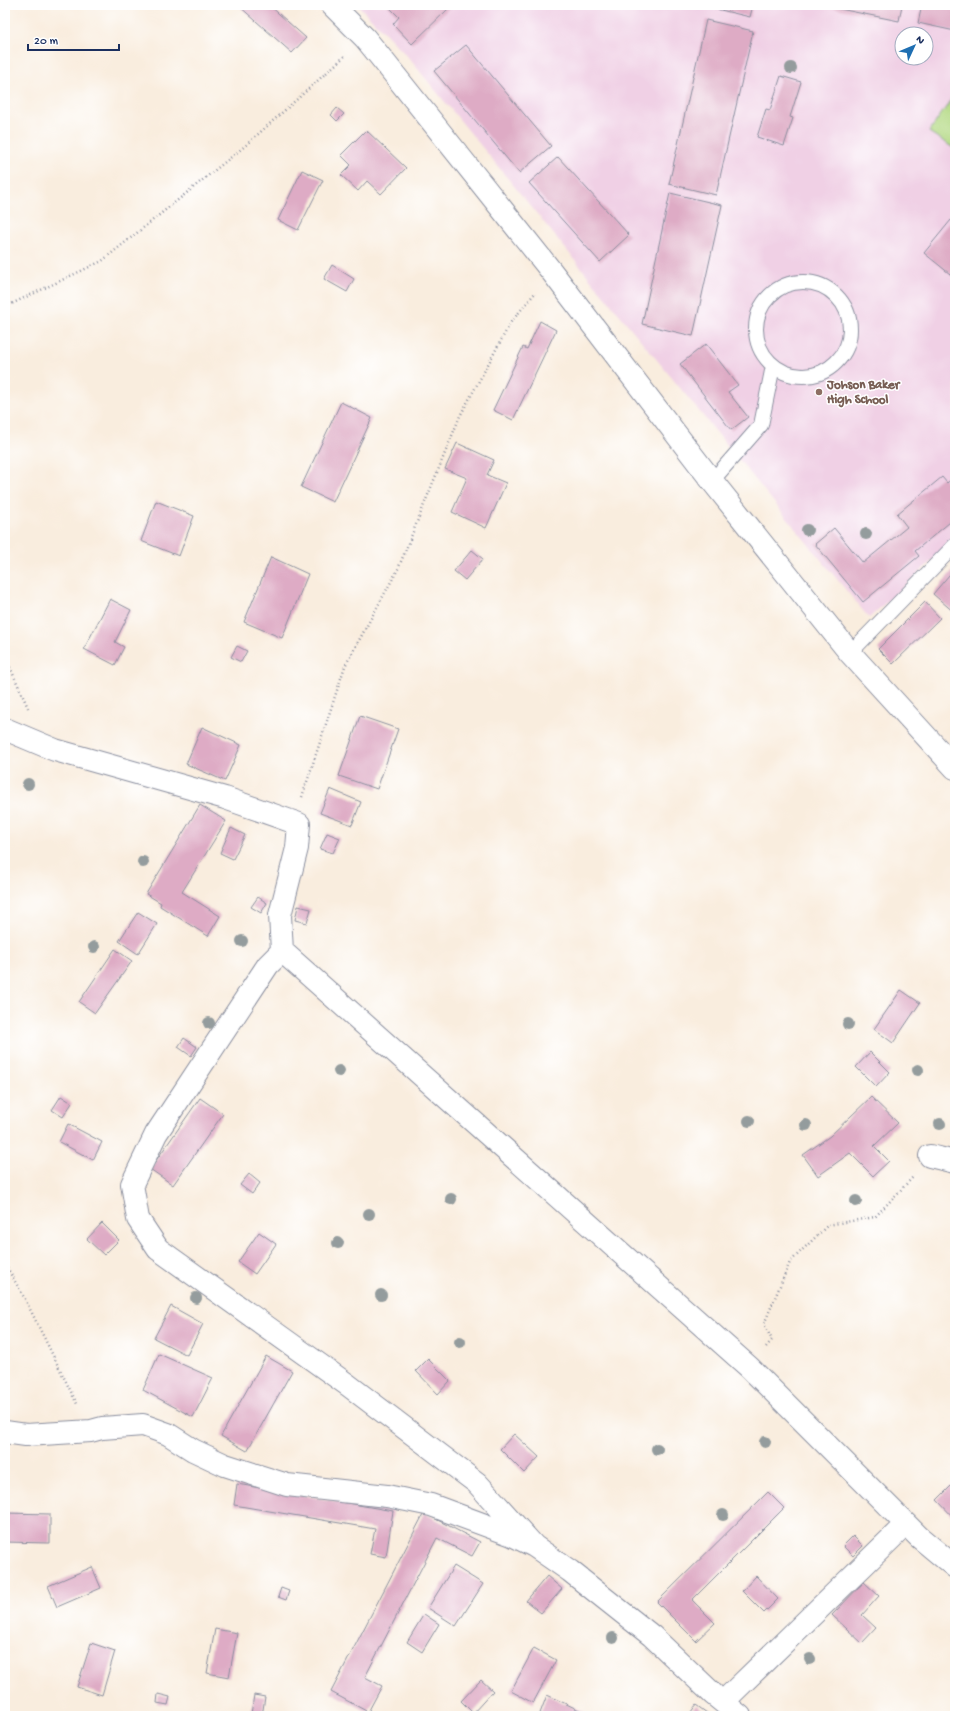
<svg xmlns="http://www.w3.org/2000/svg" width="960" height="1721" font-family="'Gochi Hand',sans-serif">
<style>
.built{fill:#f0d0e5;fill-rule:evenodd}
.green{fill:#b3d983;stroke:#678470}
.building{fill:#deabc5}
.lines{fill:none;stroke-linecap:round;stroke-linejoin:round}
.service-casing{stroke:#8a8e9e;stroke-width:16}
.minor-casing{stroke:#8a8e9e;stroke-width:24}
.tertiary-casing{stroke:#8a8e9e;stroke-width:24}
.path{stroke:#8a8e9e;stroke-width:2.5;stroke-dasharray:1 3;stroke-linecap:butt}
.service{stroke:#fff;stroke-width:14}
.minor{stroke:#fff;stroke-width:22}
.tertiary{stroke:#fff;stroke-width:22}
.tree{fill:#949c9d}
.education-dot{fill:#8d6e63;stroke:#fff;stroke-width:1.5}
.labels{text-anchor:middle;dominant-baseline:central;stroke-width:3;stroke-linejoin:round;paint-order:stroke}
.education-label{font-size:13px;font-weight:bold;fill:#785e54;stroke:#fff;text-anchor:start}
</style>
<rect width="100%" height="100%" fill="#fff"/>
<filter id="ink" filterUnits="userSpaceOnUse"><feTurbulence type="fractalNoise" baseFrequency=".025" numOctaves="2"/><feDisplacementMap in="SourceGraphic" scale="8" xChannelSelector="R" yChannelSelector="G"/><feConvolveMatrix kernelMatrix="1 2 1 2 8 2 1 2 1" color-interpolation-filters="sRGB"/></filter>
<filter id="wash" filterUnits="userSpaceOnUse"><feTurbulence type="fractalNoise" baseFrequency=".012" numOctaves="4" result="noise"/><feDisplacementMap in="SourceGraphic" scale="16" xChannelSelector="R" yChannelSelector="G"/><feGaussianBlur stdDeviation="0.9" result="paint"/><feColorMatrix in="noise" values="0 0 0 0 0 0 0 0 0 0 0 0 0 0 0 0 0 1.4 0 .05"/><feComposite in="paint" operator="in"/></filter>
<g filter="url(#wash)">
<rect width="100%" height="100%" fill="#f9edde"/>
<!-- built -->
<path class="built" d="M358 5H955V540L869 618 408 57ZM902 34H926V58H902Z"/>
<!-- green -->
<path class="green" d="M955 94V149L929 132Z"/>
<g id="blocks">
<!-- building -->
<path class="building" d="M238 5H269L306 38 292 53Z
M387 5H445L449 8 412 44 393 24 399 17Z
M713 5H753L750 17 712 8Z
M820 5H902L899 21Z
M922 5H955V31L918 23Z
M706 20 753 31 716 195 669 184Z
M466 45 551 146 519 173 434 71Z
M781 76 801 82 790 117 793 118 784 146 757 137 766 109 770 110Z
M337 108 344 114 337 121 331 115Z
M366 130 406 168 381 194 367 181 358 191 341 175 351 165 341 155Z
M558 157 629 235 600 262 529 183Z
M302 170 323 180 298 230 278 220Z
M670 193 722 205 693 336 642 324Z
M951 220 955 223V278L924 253Z
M332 265 354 279 347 292 324 279Z
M540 321 556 330 513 420 493 410 523 347 527 349Z
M706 344 738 385 728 392 748 417 731 430 680 364Z
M341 402 372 418 333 502 301 487Z
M457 443 494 460 487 475 506 483 486 528 452 512 467 478 445 469Z
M955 476V518L915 551 919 556 863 602 815 544 834 528 863 563 907 527 897 514 942 477 947 483Z
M156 501 194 516 179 556 141 541Z
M472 550 483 559 465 580 454 571Z
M271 557 308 574 282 638 244 622Z
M955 568V613L933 594Z
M110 599 131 610 115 642 124 647 115 665 84 649Z
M925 602 940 618 893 664 878 649Z
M237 646 247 651 241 662 231 657Z
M360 716 398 729 377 789 339 776Z
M202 727 241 745 225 781 186 764Z
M330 789 361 802 352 825 320 813Z
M200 805 226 821 182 892 220 916 208 936 160 906 161 903 146 894Z
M231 828 245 835 233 859 220 853Z
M327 833 340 838 333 853 320 849Z
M258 897 267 903 261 913 251 907Z
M298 906 311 909 307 923 295 920Z
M138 912 157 924 138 954 119 941Z
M115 949 132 961 95 1013 79 1002Z
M901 990 920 1003 893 1043 874 1029Z
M184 1038 197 1047 191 1056 178 1047Z
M870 1052 890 1072 876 1087 856 1067Z
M61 1096 72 1103 63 1117 52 1110Z
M871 1097 898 1123 874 1146 889 1161 873 1176 850 1153 818 1176 803 1155 830 1136Z
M200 1098 223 1114 173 1185 150 1169Z
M68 1124 102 1142 93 1160 59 1142Z
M249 1174 260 1183 252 1194 240 1185Z
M102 1223 119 1240 104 1255 87 1239Z
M259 1232 276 1244 255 1274 238 1262Z
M171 1306 203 1324 187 1355 154 1338Z
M159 1354 213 1378 193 1417 143 1390Z
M266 1356 292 1371 247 1451 221 1436Z
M428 1359 450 1381 438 1394 416 1371Z
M514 1434 539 1457 524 1473 500 1449Z
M955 1482V1519L937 1500Z
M237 1484 393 1511 386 1557 370 1554 375 1529 234 1505Z
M768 1492 784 1508 692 1600 715 1623 696 1641 657 1602Z
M5 1513 50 1514V1543L5 1542Z
M424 1513 480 1542 472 1556 437 1538 365 1677 382 1686 368 1712 331 1692Z
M853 1536 863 1546 853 1556 843 1546Z
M454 1566 483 1584 456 1626 428 1608Z
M92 1567 101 1588 57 1607 48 1586Z
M547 1576 562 1589 541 1613 526 1601Z
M756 1576 778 1599 764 1613 742 1591Z
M864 1582 879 1596 862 1615 876 1628 862 1643 832 1615Z
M281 1588 289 1591 286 1600 278 1597Z
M424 1614 439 1624 422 1652 407 1642Z
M215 1629 237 1633 229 1677 207 1673Z
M91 1643 115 1651 102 1695 77 1687Z
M534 1648 556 1660 533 1703 511 1691Z
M481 1680 493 1691 473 1713 461 1701Z
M158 1694 170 1697 168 1705 157 1703Z
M254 1695 265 1697 262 1716 251 1714Z
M547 1695 592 1716H539Z
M696 1705 711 1716H688Z"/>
</g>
</g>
<g filter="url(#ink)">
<use href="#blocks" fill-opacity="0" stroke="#8a8e9e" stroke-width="1"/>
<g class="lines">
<defs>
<path id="service" d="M756 329a47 47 0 1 1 94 0a47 47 0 1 1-94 0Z
M712 481 761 425 773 366
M850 653 955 545"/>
<path id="minor" d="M5 729 55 750 225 798 299 824 297 848 280 915 282 951 750 1368 919 1537 955 1567
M282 951 268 965 156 1134 132 1184 138 1219 158 1249 348 1385 477 1483 534 1546
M5 1432 26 1435 91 1431 102 1428 143 1425 168 1434 193 1450 225 1465 287 1485 387 1496 431 1505 512 1535 534 1546 570 1571 652 1636 714 1695 740 1716
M723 1702 906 1524"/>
<path id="tertiary" d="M332 5 365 38 382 59 552 272 712 481 850 653 955 768
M930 1156 955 1162"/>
</defs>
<!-- service casing -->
<use href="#service" class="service-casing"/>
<!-- minor casing -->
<use href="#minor" class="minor-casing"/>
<!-- tertiary casing -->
<use href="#tertiary" class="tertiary-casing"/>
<!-- path -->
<path class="path" d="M5 307 102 261 245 146 345 56
M5 656 29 710
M302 797 345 666 398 569 460 416 511 322 535 293
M5 1264 25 1299 77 1404
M766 1347 772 1340 764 1324 790 1262 828 1225 875 1217 914 1176"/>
<!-- service -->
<use href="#service" class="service"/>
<!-- minor -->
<use href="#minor" class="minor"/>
<!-- tertiary -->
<use href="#tertiary" class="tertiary"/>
</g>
<!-- trees -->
<g class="tree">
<circle cx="791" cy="68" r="6"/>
<circle cx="807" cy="530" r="6"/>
<circle cx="866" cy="534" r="6"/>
<circle cx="28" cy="784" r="6"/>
<circle cx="143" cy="862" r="6"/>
<circle cx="242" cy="941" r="6"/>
<circle cx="94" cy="947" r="6"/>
<circle cx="209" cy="1023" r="6"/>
<circle cx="848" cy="1024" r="6"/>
<circle cx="918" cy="1070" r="6"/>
<circle cx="339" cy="1071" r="6"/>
<circle cx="749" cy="1121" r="6"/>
<circle cx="940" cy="1124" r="6"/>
<circle cx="806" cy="1125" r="6"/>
<circle cx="451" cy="1199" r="6"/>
<circle cx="856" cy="1201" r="6"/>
<circle cx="369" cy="1214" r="6"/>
<circle cx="338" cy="1243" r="6"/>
<circle cx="381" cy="1295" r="6"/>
<circle cx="196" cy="1298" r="6"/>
<circle cx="460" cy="1342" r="6"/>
<circle cx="765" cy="1442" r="6"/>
<circle cx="657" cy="1449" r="6"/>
<circle cx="723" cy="1515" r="6"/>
<circle cx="613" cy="1638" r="6"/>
<circle cx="810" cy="1659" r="6"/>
</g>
</g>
<!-- markers -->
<circle class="education-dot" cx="819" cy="392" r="4"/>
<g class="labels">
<!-- education labels -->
<g class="education-label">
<text x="827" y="385">Johson Baker<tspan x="827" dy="15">High School</tspan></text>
</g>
</g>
<!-- margin -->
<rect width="960" height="1721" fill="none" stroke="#fff" stroke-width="20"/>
<!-- north arrow -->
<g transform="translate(914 46) rotate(46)"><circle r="19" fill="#ffffff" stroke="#a4acbf"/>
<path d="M0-3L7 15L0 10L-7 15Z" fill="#1f6fb2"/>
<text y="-6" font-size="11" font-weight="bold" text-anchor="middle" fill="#1b2f5e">N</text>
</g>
<!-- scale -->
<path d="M28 44v6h91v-6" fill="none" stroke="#1b2f5e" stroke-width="2"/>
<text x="34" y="44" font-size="12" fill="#1b2f5e" stroke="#ffffff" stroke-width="3" paint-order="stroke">20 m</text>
</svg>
